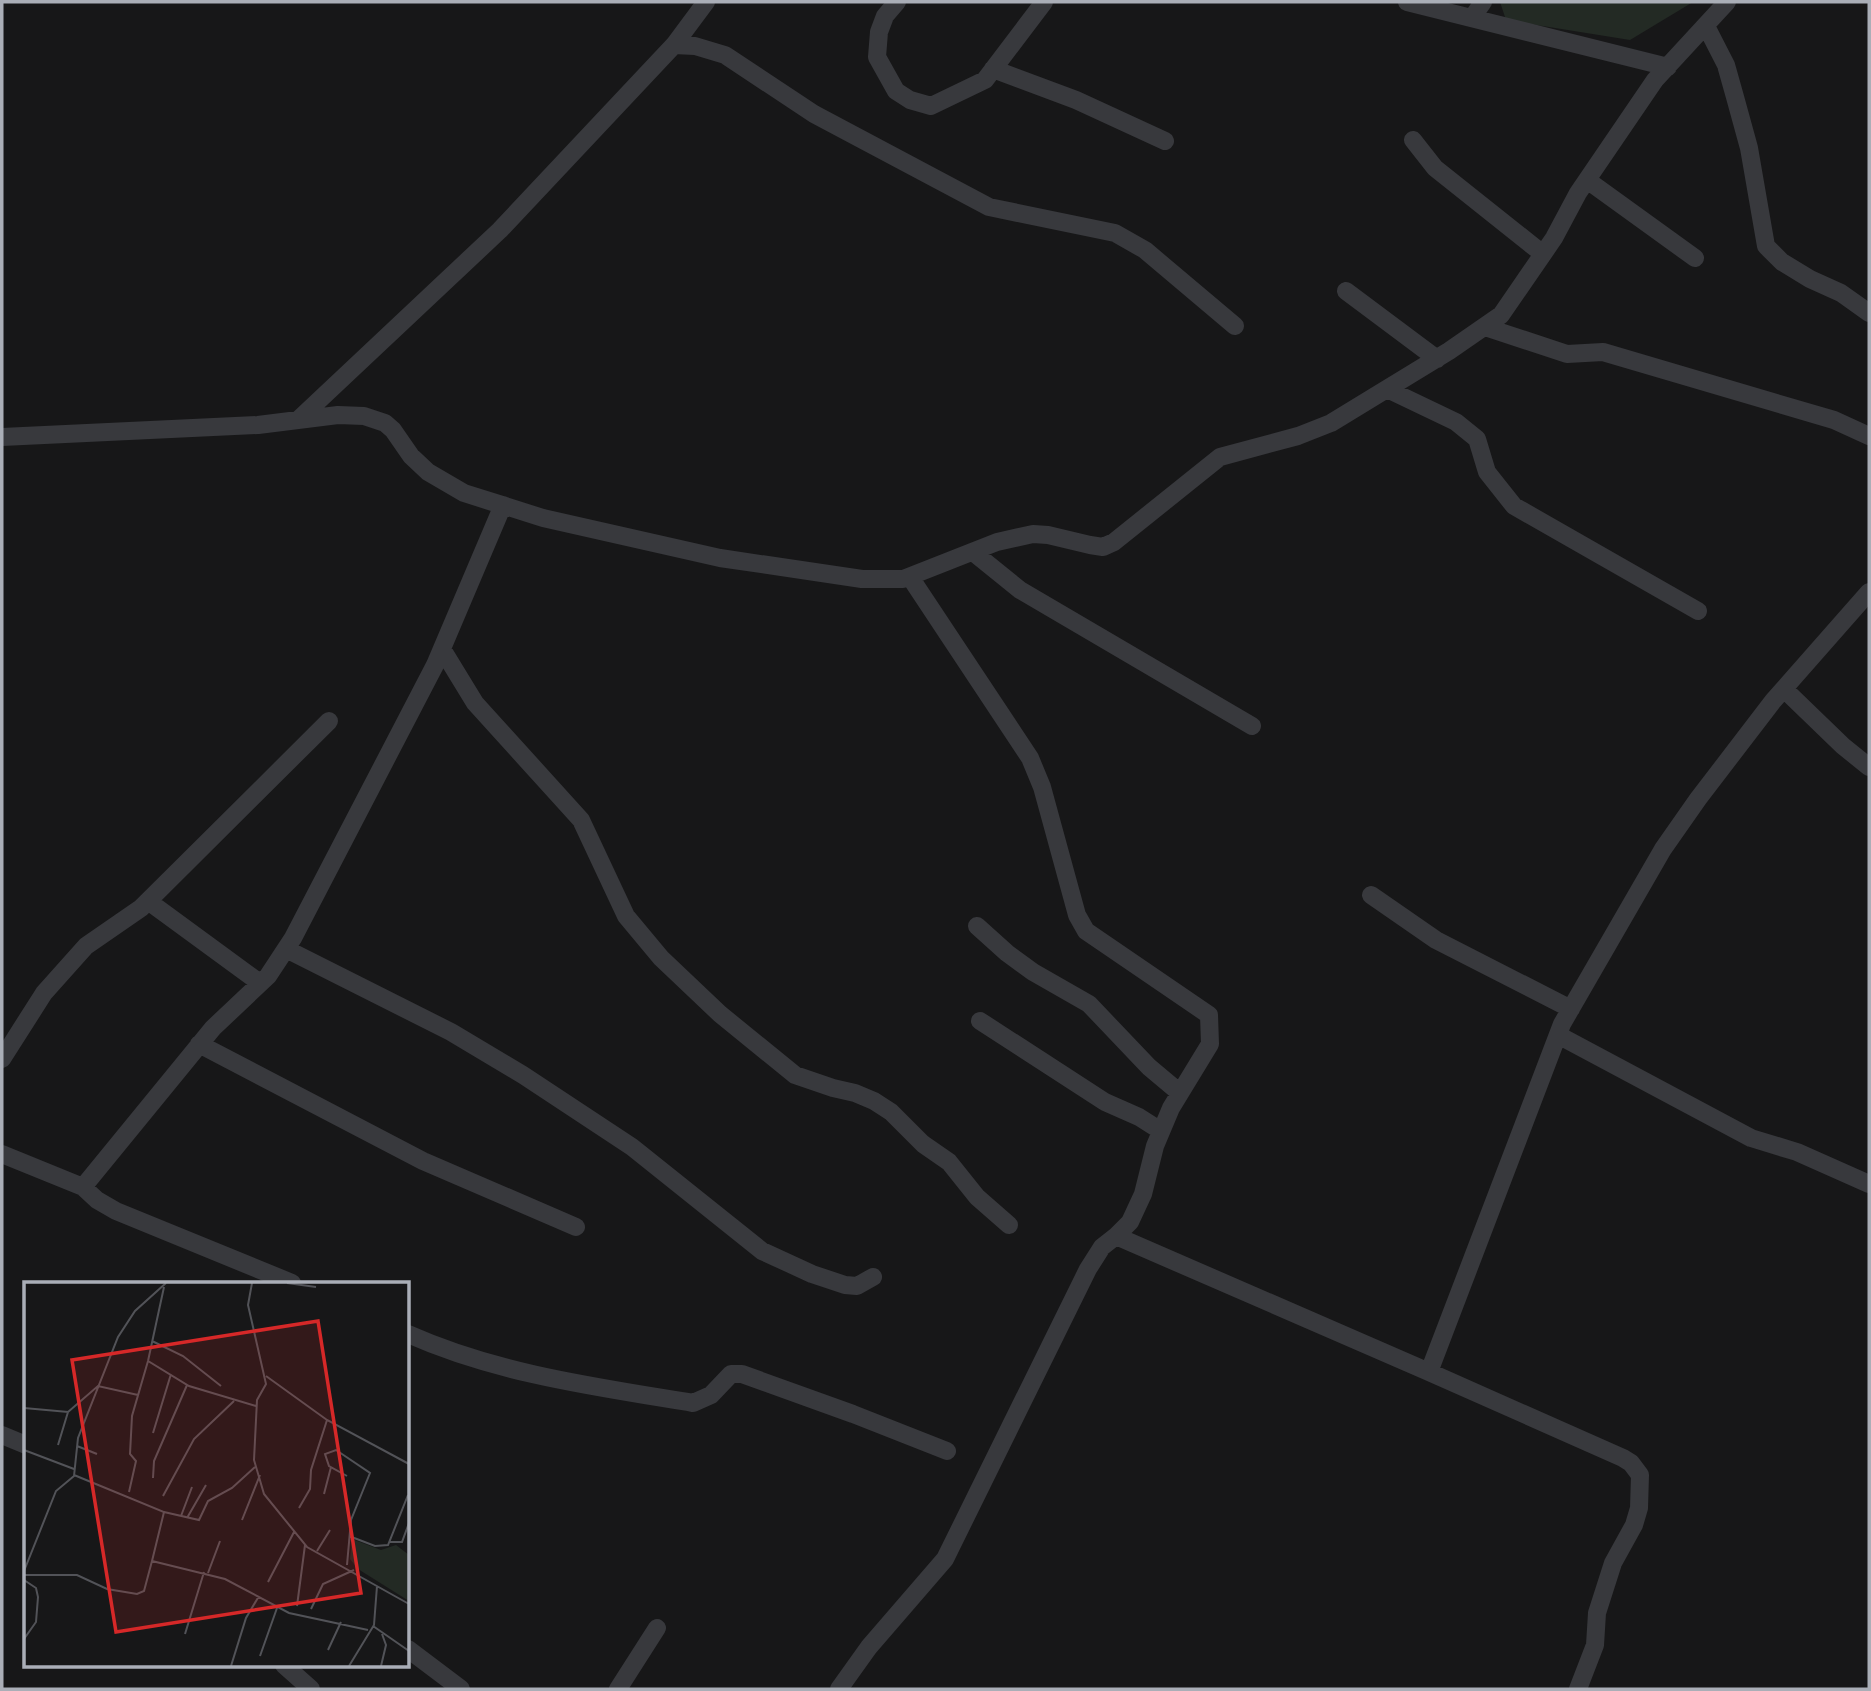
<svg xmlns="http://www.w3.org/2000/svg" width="1871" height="1691" font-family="'Work Sans',sans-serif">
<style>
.green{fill:#232a24}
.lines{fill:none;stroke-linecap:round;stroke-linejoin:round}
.minor{stroke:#38393d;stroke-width:18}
.inset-road{fill:none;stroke:#525358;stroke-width:2}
.view{fill:#d62828;fill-opacity:0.15;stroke:#d62828;stroke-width:3.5}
.inset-edge{fill:none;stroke:#aaaeb7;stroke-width:3.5}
</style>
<rect width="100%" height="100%" fill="#171718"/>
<!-- green -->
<path class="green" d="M1500 2H1693L1630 40 1506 20Z"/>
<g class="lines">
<!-- minor -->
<path class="minor" d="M897 2 885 16 879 32 877 57 896 91 910 100 931 106 985 80 1044 2
M1407 2 1668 67
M1472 18 1483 2
M1706 26 1726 65 1735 97 1749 148 1766 246 1782 262 1810 279 1841 293 1869 313
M674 45 695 46 725 55 814 114 989 207 1115 233 1145 250 1235 326
M993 69 1076 100 1165 141
M1413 140 1435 168 1543 254
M1587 180 1695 258
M1346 291 1437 359
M1485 327 1567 354 1603 352 1834 420 1869 436
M1387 389 1456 422 1477 439 1487 472 1514 506 1698 611
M298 420 500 230 674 45 706 2
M2 437 258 425 338 415 364 416 385 423 393 430 411 456 428 472 464 493 543 518 720 558 862 579H903L997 542 1033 534 1048 535 1090 545 1103 547 1114 542 1220 457 1298 436 1331 423 1449 351 1501 315 1554 238 1578 193 1655 80 1727 2
M973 552 1020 590 1252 726
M910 577 1030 758 1042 787 1077 915 1086 931 1209 1015 1210 1044 1171 1108 1155 1146 1143 1194 1130 1222 1116 1236
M442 649 475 703 581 820 626 916 661 958 720 1014 795 1075 833 1088 855 1093 874 1101 891 1112 923 1144 949 1162 977 1197 1009 1225
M1784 689 1843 746 1869 767
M1371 895 1436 940 1571 1009
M148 901 260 983
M977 926 1007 953 1033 972 1089 1004 1149 1067 1180 1093
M286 949 451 1032 523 1075 632 1147 762 1251 812 1274 845 1285 857 1286 873 1277
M980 1021 1105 1102 1139 1117 1161 1131
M1558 1035 1751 1138 1797 1152 1869 1184
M199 1044 423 1161 576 1227
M2 1059 44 993 86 946 141 908 329 721
M2 1154 83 1187
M292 1283 116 1211 97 1200 83 1187 213 1028 268 976 293 938 435 665 503 505
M408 1334C498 1374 596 1387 693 1403L711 1395 731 1374H742L853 1414 947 1451
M1429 1372 1623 1458 1631 1463 1640 1475 1639 1508 1634 1525 1613 1563 1597 1613 1595 1645 1578 1689
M2 1435 26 1445
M408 1649 461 1689
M284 1665 311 1689
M618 1689 657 1628
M839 1689 869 1647 945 1559 1088 1269 1102 1247 1116 1236 1429 1372 1562 1024 1663 849 1698 799 1773 701 1869 592"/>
</g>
<!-- overview -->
<g transform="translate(24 1282)">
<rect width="385" height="385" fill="#171718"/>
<path d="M328 257 357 268 372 263 385 273V319L334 287 326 277Z" fill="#232a24"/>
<path class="inset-road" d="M228 1 224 23 242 102 233 118 230 178 240 212 283 265 385 322M263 1 292 5M128 59 159 74 197 104M124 79 140 5M242 94 303 138 385 182M0 126 44 130 74 104 114 113M129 151 147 92M34 163 44 130M53 164 73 172M0 168 50 187M50 193 140 230 128 279 201 297 265 331 344 348M129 196 130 179 163 103M105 210 112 179 106 172 108 134 124 79 165 104 232 124M300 212 307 185M139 214 170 157 210 119M275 226 286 207 287 188 303 138M140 230 175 238 184 219 208 206 231 185M157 234 168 205M163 236 182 203M218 238 236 193M325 254 351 264 364 263 384 213M365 260H378L385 241M293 269 306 248M323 283 327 238 346 191 312 168 301 172 305 184 323 194M0 289 32 209 50 194 54 156 94 55 111 29 142 1M184 291 196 259M0 293H53L83 307 113 312 120 309 128 279M0 298 12 306 14 315 12 340 0 357M244 300 270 250M273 324 281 263M287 327 299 302 330 288M349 344 385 369M161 352 180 290M304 368 317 340M236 374 253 326M207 384 222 336 235 314M325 384 350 343 353 304M357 384 362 363 358 352"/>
<path class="view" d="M294 39 337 311 92 350 48 78Z"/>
<rect width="385" height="385" class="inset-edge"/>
</g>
<!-- border -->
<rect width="1871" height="1691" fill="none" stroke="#aaaeb7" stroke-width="7"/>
</svg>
